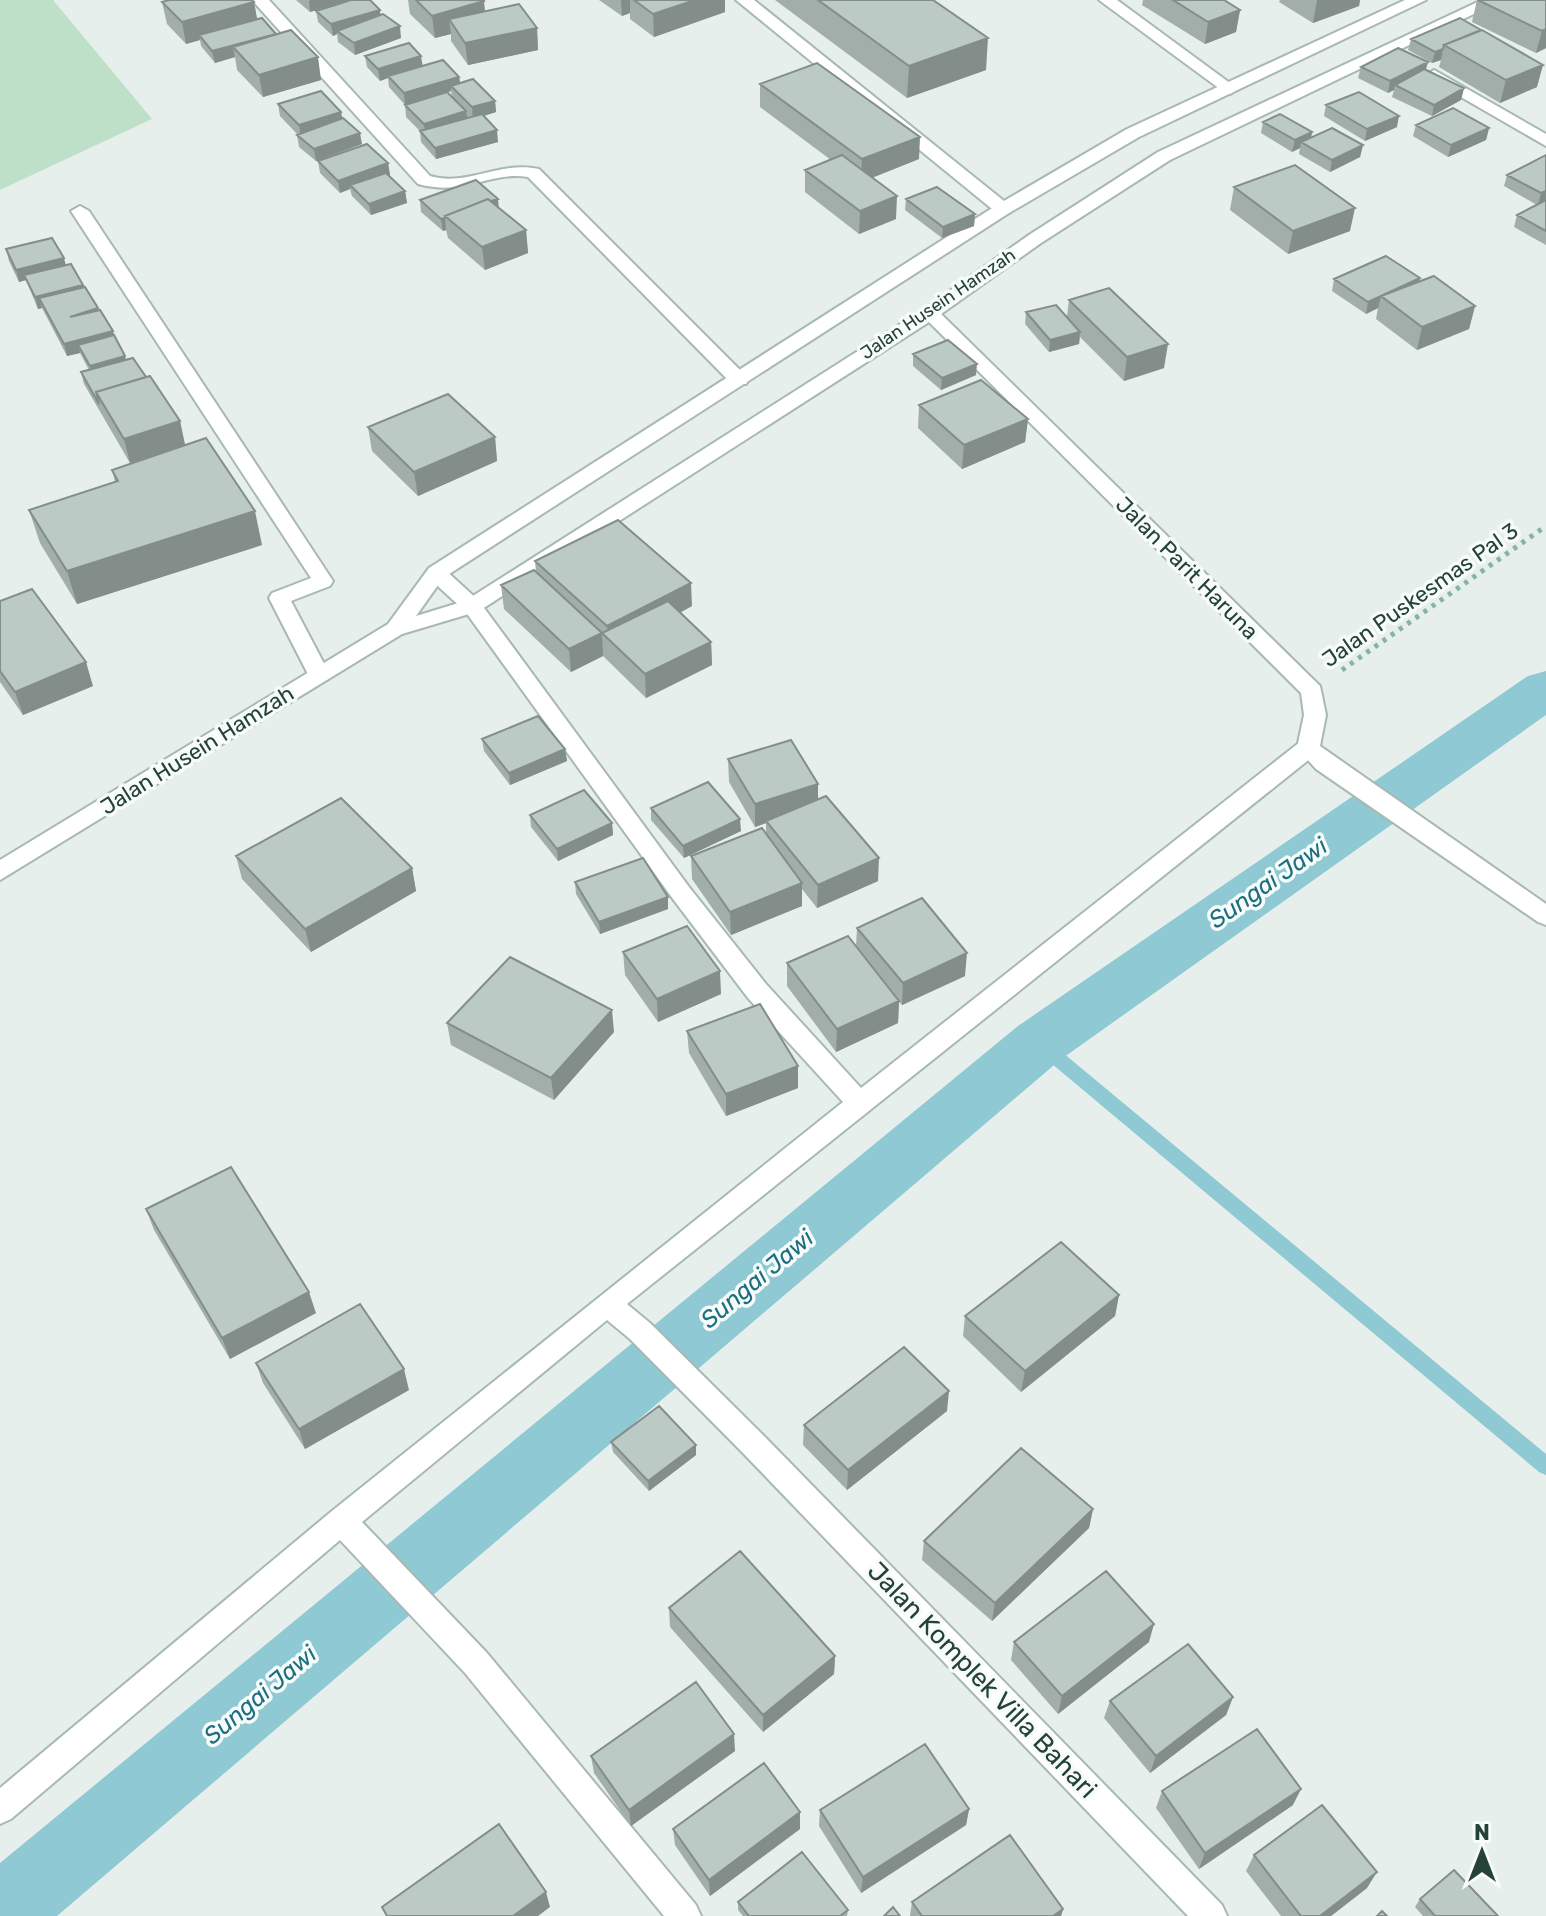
<svg xmlns="http://www.w3.org/2000/svg" width="1546" height="1916" font-family="Rubik,sans-serif">
<style>
.green{fill:#bfe0c8}
.lines{fill:none;stroke-linecap:round;stroke-linejoin:round}
.stream{fill:#8ec9d4;fill-rule:evenodd}
.canal{fill:#8ec9d4;fill-rule:evenodd}
.minor-casing{stroke:#a8b8b2;stroke-width:4}
.tertiary-casing{stroke:#a8b8b2;stroke-width:4}
.path{stroke:#86b3a5;stroke-width:5;stroke-dasharray:4 6;stroke-linecap:butt}
.minor{fill:#fff;fill-rule:evenodd}
.tertiary{fill:#fff;fill-rule:evenodd}
.wall{fill:#a1aea9}
.shaded-wall{fill:#838d89}
.building{fill:#bbcac4;stroke:#838d89;stroke-width:2}
.labels{text-anchor:middle;dominant-baseline:central;stroke-width:7;stroke-linejoin:round;paint-order:stroke}
.far-street-label{font-size:18px;fill:#24423a;stroke:#f7fbf9}
.street-label{font-size:22px;fill:#24423a;stroke:#f7fbf9}
.water-label{font-size:24px;font-style:italic;fill:#1c6f80;stroke:#f7fbf9}
.near-street-label{font-size:26px;fill:#24423a;stroke:#f7fbf9}
</style>
<rect width="100%" height="100%" fill="#e6efeb"/>
<!-- green -->
<path class="green" d="M0 0H53L152 119 0 190Z"/>
<g class="lines">
<!-- stream -->
<path class="stream" d="M1039 1036 1045 1038 1546 1454V1475L1539 1472 1033 1048 1031 1043 1033 1038Z"/>
<!-- canal -->
<path class="canal" d="M1546 671V715L1060 1060 57 1916H0V1863L1018 1026 1528 676Z"/>
<defs>
<path id="minor" d="M252 0H269L430 176C467 187 501 160 539 169L746 376 748 380 746 384H732L528 177C487 171 467 197 418 184Z
M736 0H754L1009 205 1012 209 1009 213H997Z
M1099 0H1117L1238 89 1230 94 1224 92Z
M1434 70 1546 134V146L1428 78 1426 75Z
M80 206 89 211 333 581 330 586 291 601 330 675 327 680H311L269 598 272 593 311 578 71 211Z
M436 566 443 568 479 601 689 887 766 984 861 1088 1300 742H1316L1319 748 1316 754 627 1304 650 1323 763 1435 1222 1905 1227 1916H1188L743 1453 630 1339 607 1320 362 1522 487 1653 696 1905 701 1916H664L465 1673 340 1540 11 1819 0 1824V1788L332 1511 843 1102 748 998 673 899 465 611 429 578 426 573Z"/>
<path id="tertiary" d="M1405 0H1426L1139 137 1009 213 443 578 416 616 465 601 924 309 1029 235 1158 152 1482 0H1503L1170 160 1041 243 941 314 1320 686 1326 715 1320 746 1546 904V925L1538 922 1316 769 1297 748 1304 715 1301 693 929 322 479 611 402 634 0 880V860L388 624 429 568 997 205 1127 129Z"/>
</defs>
<!-- minor casing -->
<use href="#minor" class="minor-casing"/>
<!-- tertiary casing -->
<use href="#tertiary" class="tertiary-casing"/>
<!-- path -->
<path class="path" d="M1342 670 1546 526"/>
<!-- minor -->
<use href="#minor" class="minor"/>
<!-- tertiary -->
<use href="#tertiary" class="tertiary"/>
</g>
<!-- wall -->
<path class="wall" d="M296 0H349L310 12Z
M408 0H483L485 11 537 28 538 50 468 65 451 41V34L435 38 410 14Z
M599 0H725V12L654 37 630 19V13L622 16Z
M775 0H933L986 70 907 98Z
M1143 0H1224L1240 10 1236 32 1205 44 1142 5Z
M1280 0H1360L1359 6 1313 23 1279 2Z
M1477 0H1546V48L1536 53 1472 22Z
M162 2H254L257 20 276 34 321 80 263 97 237 70 235 57 215 63 201 46 200 40 186 44 167 24Z
M316 11 381 15 401 38 355 55 338 42 337 34 333 36 318 22Z
M1482 30 1537 87 1500 103 1439 67 1441 60 1432 63 1408 50 1411 39Z
M365 56 422 66 459 77 460 83 495 101 496 112 484 116 498 142 436 159 421 142 420 131 406 117 405 105 452 97 451 91 405 105 389 87 388 78 380 81 367 67Z
M1361 67 1426 70 1464 88 1461 100 1432 116 1392 97 1394 90 1388 93 1358 78Z
M760 84 919 159 872 178 896 219 859 234 805 192V170L831 160 760 107Z
M278 104 341 112 342 119 362 144 316 161 299 147 297 135H298L280 116Z
M1326 105 1397 127 1365 141 1324 116Z
M1263 122 1312 132 1311 138 1363 145 1360 157 1330 172 1299 154 1300 148 1292 152 1261 133Z
M1416 125 1489 128 1486 140 1448 157 1413 136Z
M1546 155V245L1514 227 1517 215 1537 205 1504 186 1507 175Z
M318 161 388 163 390 175H389L405 191 407 203 371 215 352 196 350 189 340 193 320 173Z
M1234 187 1350 231 1288 254 1230 210Z
M498 199V207L526 230 528 253 485 270 448 238 446 230 443 231 421 212 420 200Z
M906 199 975 214 974 226 942 238 905 210Z
M6 249 65 265 83 285 115 336 126 360 146 377 180 421 185 445 130 463 84 384 81 372 89 370 80 353 67 356 42 308 38 309 26 280 19 282 9 261Z
M1420 278 1419 281 1475 306 1469 329 1417 350 1376 319 1378 308 1366 314 1332 291 1334 279Z
M1069 300 1164 368 1124 381 1080 337 1079 344 1049 352 1025 324 1026 312 1067 316Z
M913 354 976 375 941 390 913 366Z
M919 405 1028 419 1025 442 962 469 918 428Z
M368 427 495 437 497 461 418 496 372 451Z
M112 470 262 545 77 604 40 543 29 510 115 482Z
M535 561 692 606 680 613 711 642 712 665 646 698 603 656 602 644 603 656 571 672 504 609 501 585 536 572Z
M0 601 93 686 23 715 0 682Z
M482 739 565 749 567 761 510 785 484 751Z
M728 759 818 784V799L878 881 817 908 802 889V906L731 935 692 879 691 856 766 834V823L755 827 729 782Z
M651 808 741 831 684 858 651 820Z
M530 815 612 823 613 835 558 861 531 827Z
M236 856 412 868 416 891 311 952 242 879Z
M575 882 668 909 600 934 576 894Z
M857 928 965 976 902 1005 899 1002 898 1023 836 1052 787 986V963L856 947Z
M623 952 721 994 658 1022 625 975Z
M447 1023 614 1032 554 1100 451 1045Z
M687 1031 798 1088 726 1116 689 1053Z
M146 1209 316 1313 230 1359 154 1230Z
M1119 1295 1115 1316 1021 1392 963 1336 965 1316Z
M256 1363 409 1390 305 1449 263 1383Z
M947 1411 847 1490 803 1445 804 1425Z
M611 1442 696 1445V1455L649 1491 613 1452Z
M1093 1509 1089 1528 992 1621 922 1560 924 1541Z
M669 1608 835 1656 834 1674 763 1732 670 1627Z
M1014 1642H1149L1058 1714 1011 1660Z
M1233 1697 1226 1715 1150 1773 1104 1718 1110 1701Z
M735 1751 631 1826 594 1773 591 1756Z
M1162 1791 1293 1805 1199 1869 1156 1808Z
M969 1809 966 1825 861 1893 819 1826 820 1810Z
M673 1829H800L710 1896 675 1845Z
M1254 1855 1367 1888 1331 1916H1281L1246 1871Z
M1420 1899 1498 1916H1423L1415 1907Z
M738 1902 848 1910 847 1916H743L738 1910Z
M912 1902 1063 1909 1061 1916H910Z"/>
<!-- shaded-wall -->
<path class="shaded-wall" d="M311 0H349L310 12 309 1Z
M621 0H630V13L622 16Z
M695 0H725V12L654 37 653 14Z
M1317 0H1360L1359 6 1313 23Z
M484 1 486 23 449 19 451 34 435 38 432 16Z
M254 2 258 24 199 35 200 40 186 44 182 22Z
M380 10 381 21 337 31V34L333 36 331 24Z
M1240 10 1236 32 1205 44 1208 22Z
M400 26 401 38 355 55 354 43Z
M537 28 538 50 468 65 465 43Z
M1546 29V48L1536 53 1542 31Z
M276 34 233 47 235 57 215 63 212 51Z
M988 38 986 70 907 98 909 66Z
M1443 49 1441 60 1432 63 1435 52Z
M421 56 423 68 388 76V78L380 81 378 69Z
M318 57 321 80 263 97 259 75Z
M1428 62 1425 73 1395 85 1394 90 1388 93 1390 81Z
M1543 65 1537 87 1500 103 1506 80Z
M459 77 461 88 451 86V91L405 105 404 93Z
M1464 88 1461 100 1432 116 1434 105Z
M495 101 496 112 473 119 472 107Z
M466 111 468 122 425 136 424 124Z
M341 112 343 123 301 137 299 125Z
M1399 116 1397 127 1365 141 1367 129Z
M1489 128 1486 140 1448 157 1451 145Z
M497 130 498 142 436 159 435 148Z
M1312 132 1310 143 1301 142 1300 148 1292 152 1295 140Z
M360 133 362 144 316 161 314 149Z
M920 137 919 159 861 182 862 159Z
M1363 145 1360 157 1330 172 1332 160Z
M388 163 390 175 353 188 350 185V189L340 193 338 181Z
M405 191 407 203 371 215 369 204Z
M1546 191V201L1538 205 1541 193Z
M897 196 896 219 859 234 860 211Z
M498 199 499 210 447 217Z
M1355 208 1350 231 1288 254 1293 231Z
M975 214 974 226 942 238 943 227Z
M445 218 446 230 443 231 441 219Z
M526 230 528 253 485 270 482 247Z
M64 258 67 270 24 275 26 280 19 282 16 270Z
M1420 278 1417 290 1381 296 1378 308 1366 314 1368 302Z
M83 285 86 297 39 298 42 308 38 309 35 297Z
M1475 306 1469 329 1417 350 1422 327Z
M113 331 116 343 78 345 80 353 67 356 64 344Z
M1080 332 1079 344 1049 352 1050 340Z
M1168 344 1164 368 1124 381 1127 357Z
M125 356 128 368 93 378 90 366Z
M977 364 976 375 941 390 942 378Z
M1028 419 1025 442 962 469 964 445Z
M180 421 185 445 130 463 124 439Z
M495 437 497 461 418 496 414 472Z
M255 511 262 545 77 604 67 571Z
M691 583 692 606 615 646 608 639 607 626Z
M602 633 603 656 571 672 569 649Z
M711 642 712 665 646 698 645 674Z
M86 662 93 686 23 715 15 692Z
M565 749 567 761 510 785 509 773Z
M818 784V808L766 821V823L755 827V804Z
M740 819 741 831 684 858 683 846Z
M612 823 613 835 558 861 557 849Z
M879 858 878 881 817 908 818 885Z
M412 868 416 891 311 952 305 929Z
M802 883V906L731 935 730 912Z
M668 897V909L600 934 599 922Z
M967 953 965 976 902 1005 903 983Z
M720 971 721 994 658 1022 657 999Z
M899 1001 898 1023 836 1052 837 1029Z
M612 1010 614 1032 554 1100 551 1078Z
M798 1066V1088L726 1116V1094Z
M309 1292 316 1313 230 1359 222 1338Z
M1119 1295 1115 1316 1021 1392 1025 1371Z
M404 1369 409 1390 305 1449 299 1429Z
M949 1391 947 1411 847 1490 848 1470Z
M696 1445V1455L649 1491 648 1481Z
M1093 1509 1089 1528 992 1621 995 1603Z
M1154 1624 1149 1642 1058 1714 1062 1696Z
M835 1656 834 1674 763 1732V1715Z
M1233 1697 1226 1715 1150 1773 1156 1756Z
M734 1734 735 1751 631 1826 629 1810Z
M1301 1789 1293 1805 1199 1869 1205 1853Z
M969 1809 966 1825 861 1893 863 1877Z
M800 1812V1829L710 1896 709 1880Z
M1377 1872 1367 1888 1331 1916H1320Z
M546 1892 550 1907 538 1916H513Z
M1063 1909 1061 1916H1053Z"/>
<!-- building -->
<path class="building" d="M169 0H252L254 2 182 22 162 2Z
M351 0H370L380 10 331 24 316 11Z
M416 0H483L484 1 432 16Z
M634 0H695L653 14Z
M818 0H933L988 38 909 66Z
M1173 0H1224L1240 10 1208 22Z
M1478 0H1546V29L1542 31Z
M519 4 537 28 465 43 449 19Z
M383 14 400 26 354 43 337 31Z
M262 18 276 34 212 51 199 35Z
M1460 18 1481 30 1444 45 1443 49 1435 52 1411 39Z
M291 30 318 57 259 75 233 47Z
M1482 30 1543 65 1506 80 1444 45Z
M409 43 421 56 378 69 365 56Z
M1398 48 1428 62 1390 81 1361 67Z
M443 60 459 77 404 93 388 76Z
M817 63 920 137 862 159 760 84Z
M1424 69 1464 88 1434 105 1395 85Z
M473 79 495 101 472 107 451 86Z
M321 91 341 112 299 125 278 104Z
M447 92 466 111 424 124 405 105Z
M1359 92 1399 116 1367 129 1326 105Z
M1453 108 1489 128 1451 145 1416 125Z
M482 114 497 130 435 148 420 131Z
M1280 114 1312 132 1295 140 1263 122Z
M343 118 360 133 314 149 297 135Z
M1332 128 1363 145 1332 160 1301 142Z
M367 144 388 163 338 181 318 161Z
M842 155 897 196 860 211 805 170Z
M1546 155V191L1541 193 1507 175Z
M1295 165 1355 208 1293 231 1234 187Z
M386 173 405 191 369 204 350 185Z
M476 180 498 199 491 201 488 199 445 216V218L441 219 420 200Z
M937 187 975 214 943 227 906 199Z
M488 199 526 230 482 247 445 216Z
M1546 200V231L1517 215Z
M52 238 64 258 16 270 6 249Z
M1386 256 1420 278 1368 302 1334 279Z
M71 264 83 285 35 297 24 275Z
M1434 276 1475 306 1422 327 1381 296Z
M85 287 98 308 70 317 100 310 113 331 64 344 39 298Z
M1109 288 1168 344 1127 357 1069 300Z
M1056 305 1080 332 1050 340 1026 312Z
M114 335 125 356 90 366 78 345Z
M948 340 977 364 942 378 913 354Z
M133 358 146 377 96 392 99 404 81 372Z
M150 376 180 421 124 439 96 392Z
M981 380 1028 419 964 445 919 405Z
M448 394 495 437 414 472 368 427Z
M206 438 255 511 67 571 29 510 118 481 112 470Z
M618 520 691 583 607 626 535 561Z
M534 570 602 633 569 649 501 585Z
M32 589 86 662 15 692 0 671V601Z
M668 601 711 642 645 674 602 633Z
M538 716 565 749 509 773 482 739Z
M791 740 818 784 755 804 728 759Z
M708 782 740 819 683 846 651 808Z
M584 790 612 823 557 849 530 815Z
M826 796 879 858 818 885 766 821Z
M341 798 412 868 305 929 236 856Z
M762 828 802 883 730 912 691 856Z
M643 858 668 897 599 922 575 882Z
M922 898 967 953 903 983 857 928Z
M687 926 720 971 657 999 623 952Z
M848 936 899 1001 837 1029 787 963Z
M510 957 612 1010 551 1078 447 1023Z
M760 1004 798 1066 726 1094 687 1031Z
M231 1167 309 1292 222 1338 146 1209Z
M1061 1242 1119 1295 1025 1371 965 1316Z
M360 1304 404 1369 299 1429 256 1363Z
M904 1347 949 1391 848 1470 804 1425Z
M659 1406 696 1445 648 1481 611 1442Z
M1021 1448 1093 1509 995 1603 924 1541Z
M740 1551 835 1656 763 1715 669 1608Z
M1106 1571 1154 1624 1062 1696 1014 1642Z
M1188 1644 1233 1697 1156 1756 1110 1701Z
M696 1682 734 1734 629 1810 591 1756Z
M1257 1729 1301 1789 1205 1853 1162 1791Z
M925 1744 969 1809 863 1877 820 1810Z
M764 1763 800 1812 709 1880 673 1829Z
M1322 1805 1377 1872 1320 1916H1301L1254 1855Z
M499 1824 546 1892 513 1916H387L382 1907Z
M1010 1835 1063 1909 1053 1916H922L912 1902Z
M802 1852 848 1910 840 1916H749L738 1902Z
M1454 1870 1498 1916H1435L1420 1899Z
M893 1907 900 1916H884Z
M1382 1911 1387 1916H1377Z"/>
<g class="labels">
<!-- far-street labels -->
<g class="far-street-label">
<text transform="translate(938 304) rotate(-34)">Jalan Husein Hamzah</text>
</g>
<!-- street labels -->
<g class="street-label">
<text transform="translate(1187 568) rotate(45)">Jalan Parit Haruna</text>
<text transform="translate(1420 595) rotate(-35)">Jalan Puskesmas Pal 3</text>
<text transform="translate(197 750) rotate(-32)">Jalan Husein Hamzah</text>
</g>
<!-- water labels -->
<g class="water-label">
<text transform="translate(1268 883) rotate(-35)">Sungai Jawi</text>
<text transform="translate(757 1279) rotate(-40)">Sungai Jawi</text>
<text transform="translate(260 1695) rotate(-40)">Sungai Jawi</text>
</g>
<!-- near-street labels -->
<g class="near-street-label">
<text transform="translate(982 1680) rotate(46)">Jalan Komplek Villa Bahari</text>
</g>
</g>
<!-- north arrow -->
<g transform="translate(1482 1852)" stroke="#f7fbf9" stroke-width="6" paint-order="stroke">
<path d="M0-6L14 30L0 20L-14 30Z" fill="#24423a"/>
<text y="-12" font-size="22" font-weight="bold" text-anchor="middle" fill="#24423a">N</text>
</g>
</svg>
